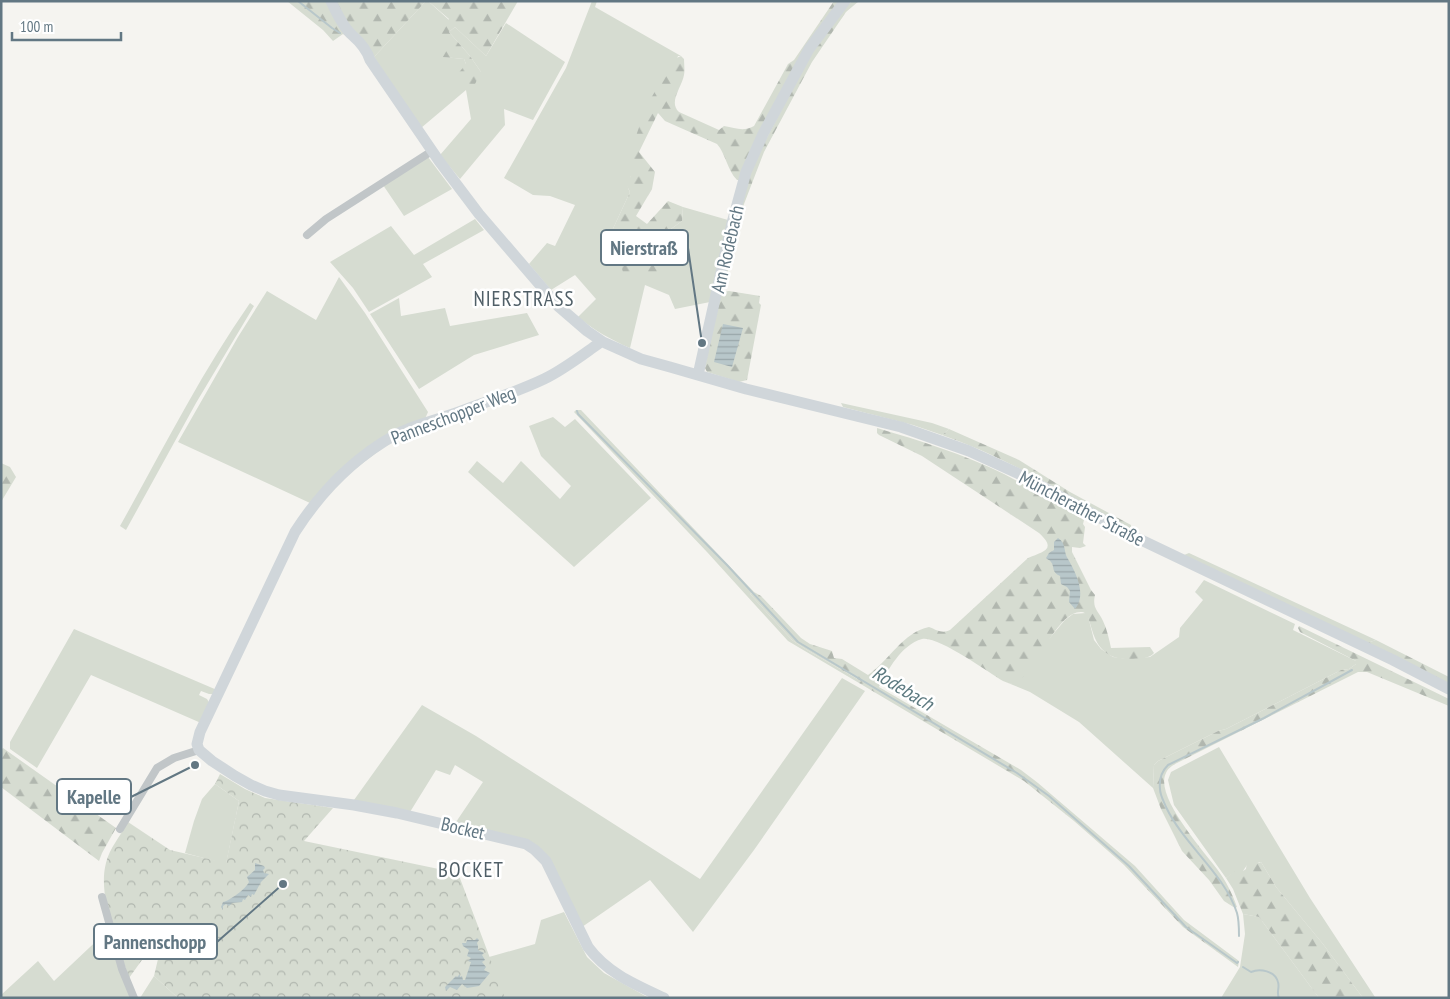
<svg xmlns="http://www.w3.org/2000/svg" width="1450" height="999" font-family="'PT Sans Narrow',sans-serif">
<style>
.grass{fill:#d6dcd1}
.forest{fill:url(#forest-firs)}
.park{fill:url(#park-crowns)}
.water{fill:url(#water-rules)}
.lines{fill:none;stroke-linecap:round;stroke-linejoin:round}
.stream{stroke:#b8c7ca;stroke-width:2}
.street{stroke:#c1c6c8;stroke-width:8}
.secondary{stroke:#d0d6da;stroke-width:11}
.labels{text-anchor:middle;dominant-baseline:central;stroke-width:5;stroke-linejoin:round;paint-order:stroke}
.street-label{font-size:19px;fill:#627783;stroke:#fff}
.water-label{font-size:20px;font-style:italic;fill:#5d7a80;stroke:#fff}
.quarter-label{font-size:21px;letter-spacing:1px;fill:#505f67;stroke:#fff}
.leader{fill:none;stroke:#627783;stroke-width:2}
.callout-dot{fill:#627783;stroke:#fff;stroke-width:2}
.callout{fill:#fff;stroke:#627783;stroke-width:2}
.callout-label{font-size:20px;text-anchor:middle;font-weight:bold;fill:#627783}
</style>
<defs>
<pattern id="forest-firs" width="22" height="20" patternUnits="userSpaceOnUse" patternTransform="scale(1.25)"><rect width="22" height="20" fill="#d6dcd1"/><path d="M5 1l3.5 6h-7zM16 11l3.5 6h-7z" fill="#b1b7af"/></pattern>
<pattern id="park-crowns" width="20" height="18" patternUnits="userSpaceOnUse" patternTransform="scale(1.25)"><rect width="20" height="18" fill="#d6dcd1"/><path d="M2 6a3 3 0 1 1 6 0M12 15a3 3 0 1 1 6 0" fill="none" stroke="#b1b7af"/></pattern>
<pattern id="water-rules" width="6" height="5" patternUnits="userSpaceOnUse" patternTransform="scale(1.25)"><rect width="6" height="5" fill="#b8c7ca"/><path d="M0 2.5h6" fill="none" stroke="#99a6a9"/></pattern>
</defs>
<rect width="100%" height="100%" fill="#f5f4f0"/>
<!-- grass -->
<path class="grass" d="M426 1H428L449 20 444 57 464 59 466 64 481 72 470 56 449 32 455 27 486 56 506 23 565 62 533 120 504 109 505 125 460 179 440 155 471 119 466 90 421 128 374 57Z
M592 1H597L595 7 681 56H678L631 167V176C628 184 626 185 630 192L611 233 616 244 613 249C615 252 618 257 620 260 629 270 653 266 665 261L671 229 682 221 683 207 728 220 710 302 675 309 669 295 645 285 630 348C611 340 594 330 578 317L596 299 575 275 551 290 529 264 547 243 555 246 575 205 550 196 533 195 504 178 566 68Z
M428 157 452 189 404 216 383 185Z
M475 219 484 230 423 264 432 277 369 312 353 288 330 262 391 226 414 255Z
M339 277 365 313 428 412 424 421 413 425 310 503 178 442 238 337 267 291 316 320Z
M399 298 401 316 445 308 450 326 527 313 539 335 474 355 419 389 370 314Z
M250 303 254 306 196 403 126 530 120 526C162 451 201 373 250 303Z
M841 403 932 423 949 429 942 435 913 425 843 407Z
M576 410H581L754 592 750 594 792 640 807 650 861 681 859 683 788 641 707 552 574 412Z
M553 417 565 427 575 419 651 498 574 567 468 472 477 461 503 483 521 461 560 499 571 486 541 456 529 426Z
M1189 553 1376 640 1367 643 1184 555Z
M1204 580 1295 624 1293 630 1356 661V664L1349 669 1341 670 1226 729 1218 731 1158 761 1154 765 1153 788 1079 722 1030 692 1003 681 1011 684 1065 620 1073 614 1086 613 1088 616 1094 640 1101 649 1113 657 1128 659 1150 657 1179 637 1180 628 1203 600 1195 592Z
M74 629 217 690 215 694H209L201 691 199 695 207 699 210 704 201 723 91 675 37 768 10 749V742Z
M842 678 865 691 754 850 693 932 650 880 582 927 549 858 456 822 483 782 455 765 450 775 436 770 410 812 354 800 422 705 476 736 700 879Z
M1219 747 1310 898 1375 997 1363 998 1323 944 1276 887 1261 862 1247 865 1243 871 1235 872 1226 878 1174 805 1168 780 1171 772Z
M215 784 239 801 226 864 185 853 194 821 202 799Z
M564 912 587 957 604 973 649 998H478L492 976 489 957 535 944 541 920Z
M1243 914 1259 917 1319 998H1221L1240 967 1245 934Z
M107 931 132 998H1V995L38 961 54 981Z
M154 976 178 998H140Z"/>
<!-- forest -->
<path class="forest" d="M287 1H426L374 57 343 34 333 41 323 30Z
M428 1H518L486 56 455 27 449 32 470 56 481 72 475 84 464 90 456 76 466 64 464 59 443 57 436 39 449 19Z
M834 1H841L741 180H737C727 170 726 154 717 144L665 121 658 113 639 152 655 172 652 189 636 216 647 224 668 201 683 207 682 221 671 229 668 259 660 264 661 271 648 275 638 267 634 273 628 275 623 272 618 256 613 249 616 244 611 233 630 192 627 186V182L631 176V160L637 133 647 105 674 59 681 56 684 59C684 64 685 70 684 75 682 87 668 102 679 112L719 130 724 126C736 128 743 132 754 126L788 64 794 60Z
M852 1H859L846 12 812 62 764 152 744 204 727 275H724L752 166 812 52 840 12Z
M729 291 760 296 759 303 761 305 747 380 739 382 707 372 705 368 719 292Z
M877 428C921 441 963 454 1004 474 1031 488 1057 505 1084 520L1083 524 1085 527 1083 543 1086 546 1080 548 1072 547V552L1091 590 1095 595C1092 609 1098 610 1103 621 1107 629 1109 639 1111 648L1150 647 1154 653C1149 659 1141 658 1133 659 1085 662 1096 614 1082 612 1060 610 1040 659 1027 673 1022 679 1017 681 1011 684L1003 681C988 672 937 635 922 639 901 645 888 670 879 687L1021 770 1038 783 1135 866 1184 920 1239 961 1238 967 1183 927 1124 865 1074 821 1024 781 859 683 861 681 807 650 792 640 750 594 754 592 761 596 801 638 810 644 832 651 834 658 842 659 868 675C889 661 903 632 929 627 937 630 942 634 950 630L1028 558C1042 552 1058 550 1039 533L922 456 879 435 877 433Z
M949 429 1019 460 1070 492 1131 525V530C1069 496 1009 458 942 435Z
M1 463 10 467 16 477 1 502Z
M1299 626 1449 699V706L1367 672H1358L1177 763C1173 765 1168 768 1166 773 1154 796 1203 850 1217 869 1226 881 1232 893 1237 907L1235 908 1224 901 1209 880 1182 851 1161 809 1153 788 1154 765 1158 761 1218 731 1226 729 1341 670 1349 669 1356 664V661L1300 632 1298 628Z
M1376 640 1449 677V685L1367 643Z
M3 748 116 828 102 853 99 861 1 787V750Z
M1254 860 1259 863 1261 862 1276 887 1323 944 1363 998H1319L1259 917 1243 914 1233 889 1226 878 1235 871H1243L1246 869 1247 861Z"/>
<!-- park -->
<path class="park" d="M220 774 245 789 265 798 333 808 304 841 458 873 505 998H178L154 976 158 959 147 953 129 978C119 946 97 896 106 863 109 849 121 835 128 822L170 850 226 863 239 801 215 784Z"/>
<!-- water -->
<path class="water" d="M723 324 743 328 732 367 714 362Z
M1058 538C1067 544 1063 552 1068 559 1076 573 1087 595 1075 609L1069 602 1070 591 1067 587 1061 584 1060 576C1051 572 1055 567 1051 562 1050 560 1048 560 1046 558L1049 553 1054 550V542Z
M255 863 264 866 265 868 263 870 264 873 269 874 261 882 254 895 252 894 251 897 248 895 245 900 243 899 242 902 232 903 229 906 226 904 223 906V910L221 907 223 902C229 901 246 889 249 882L247 877 255 870Z
M477 938 479 940 477 943 478 946V950L484 953 482 955 485 960 482 962 486 967 484 970 490 973 479 986 467 988 462 984 457 990 450 987 446 991 445 987 456 976 457 977 460 974V977L462 976 463 980H465L471 962 468 961 471 958 467 956 469 950 463 946 462 943H466L467 940H475Z"/>
<g class="lines">
<!-- stream -->
<path class="stream" d="M298 1 332 28 340 33
M577 411 578 414 727 565 798 642 1017 773 1049 796 1129 866 1186 927 1237 963 1238 962
M1239 936C1239 928 1239 920 1237 913 1224 873 1184 845 1166 807 1164 802 1160 795 1160 789 1159 780 1162 771 1168 765L1264 718 1352 670
M1243 967 1251 972C1260 968 1275 971 1278 982 1280 988 1276 992 1279 998"/>
<!-- street -->
<path class="street" d="M307 235 326 219 432 151
M120 829 157 768 174 758 199 750
M102 897 122 969 134 998"/>
<!-- secondary -->
<path class="secondary" d="M331 1C336 12 343 27 352 35 360 42 367 50 370 60L439 161 479 214 558 306 587 331 603 342 641 359 670 367 746 389 901 427 969 451 1017 473 1137 538 1393 660 1449 689
M600 340 598 344C581 356 563 370 544 379 517 392 488 401 459 412 438 420 415 424 395 435 354 458 320 493 295 532L200 732 197 744 199 750 212 761 235 776 251 785 265 791 279 795 354 805 397 813 526 844 535 850 546 861 588 947C607 973 636 985 664 998
M698 375 732 223 746 172 763 134 809 49 845 1"/>
</g>
<g class="labels">
<!-- street labels -->
<g class="street-label">
<text transform="translate(727 249) rotate(-77)">Am Rodebach</text>
<text transform="translate(453 415) rotate(-21)">Panneschopper Weg</text>
<text transform="translate(1082 508) rotate(28)">Müncherather Straße</text>
<text transform="translate(463 828) rotate(13)">Bocket</text>
</g>
<!-- water labels -->
<g class="water-label">
<text transform="translate(903 688) rotate(31)">Rodebach</text>
</g>
<!-- quarter labels -->
<g class="quarter-label">
<text x="524" y="298">NIERSTRASS</text>
<text x="471" y="869">BOCKET</text>
</g>
</g>
<!-- callouts -->
<path class="leader" d="M702 343L688 248M195 765L131 797M283 884L217 942"/>
<g class="callout-dot">
<circle cx="702" cy="343" r="5"/>
<circle cx="195" cy="765" r="5"/>
<circle cx="283" cy="884" r="5"/>
</g>
<g class="callout">
<rect x="601" y="230" width="87" height="35" rx="5"/>
<rect x="57" y="779" width="74" height="35" rx="5"/>
<rect x="94" y="924" width="123" height="35" rx="5"/>
</g>
<g class="callout-label">
<text x="644" y="255">Nierstraß</text>
<text x="94" y="804">Kapelle</text>
<text x="155" y="949">Pannenschopp</text>
</g>
<!-- border -->
<rect width="1450" height="999" fill="none" stroke="#627783" stroke-width="5"/>
<!-- scale -->
<path d="M12 32v8h109v-8" fill="none" stroke="#627783" stroke-width="2.5"/>
<text x="20" y="32" font-size="15" fill="#627783" stroke="#ffffff" stroke-width="4" paint-order="stroke">100 m</text>
</svg>
